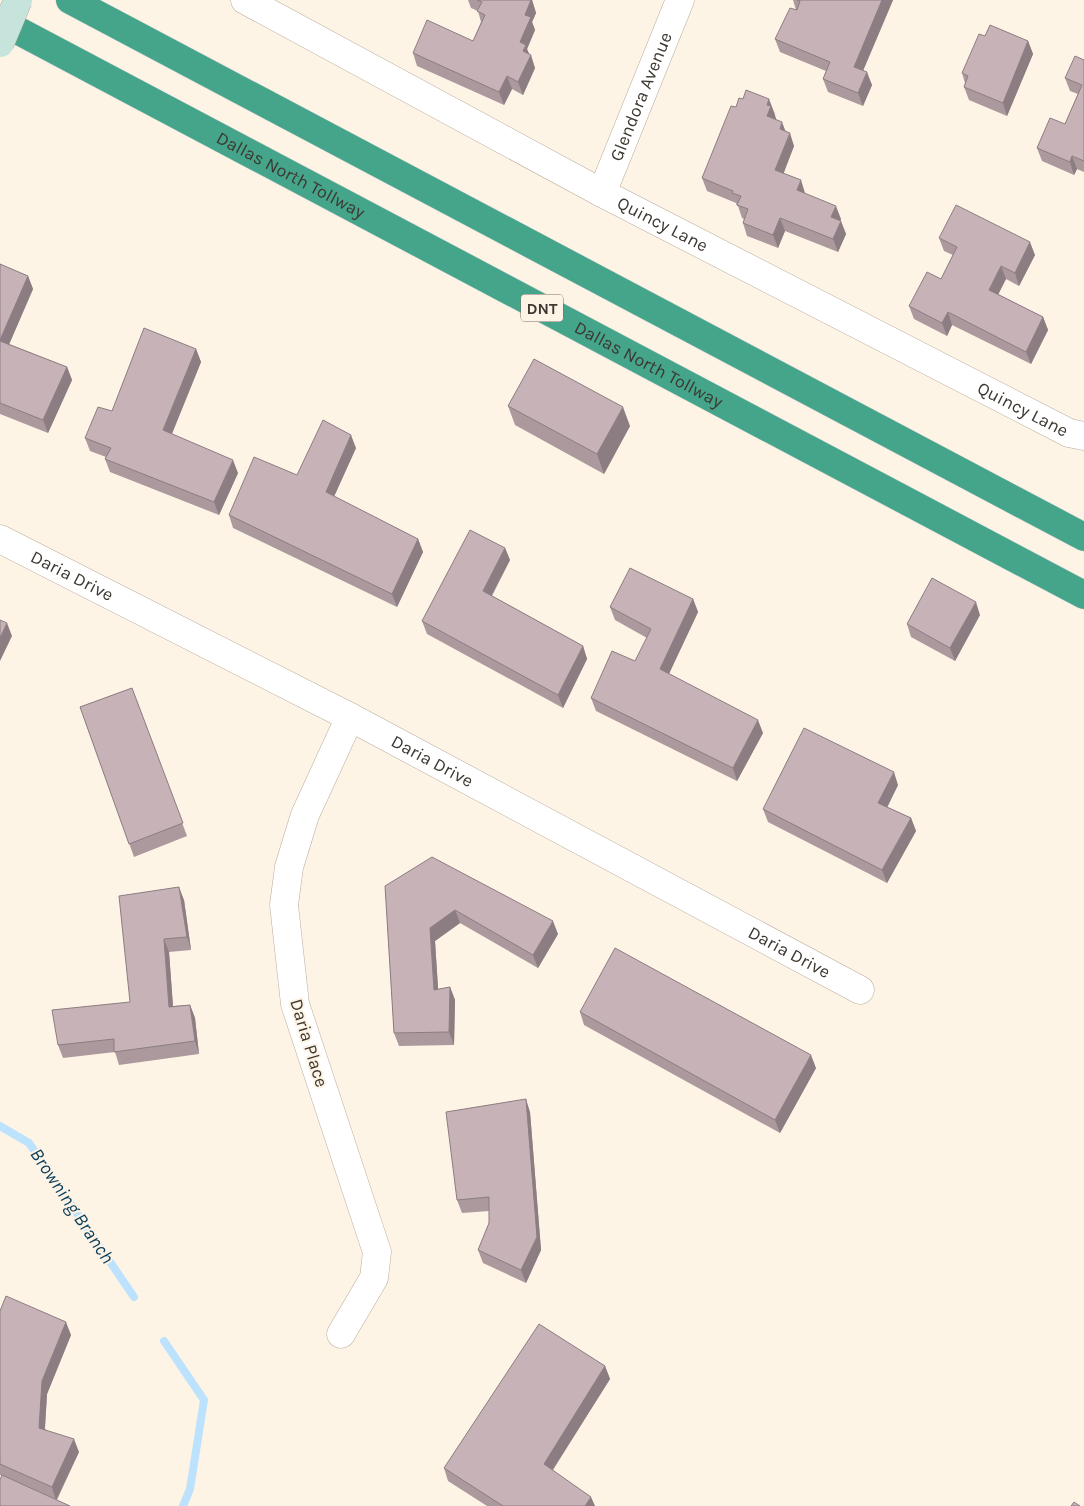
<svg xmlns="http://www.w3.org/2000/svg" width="1084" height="1506" font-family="Karla,sans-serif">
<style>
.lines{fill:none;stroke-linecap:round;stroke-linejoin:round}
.stream{stroke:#bce2fe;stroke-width:8}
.street-casing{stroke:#b8ac9c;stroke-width:29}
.highway-casing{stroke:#d8d7d6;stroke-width:29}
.street{stroke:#fff;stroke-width:28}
.highway{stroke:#45a58a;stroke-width:28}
.secondary-bridge-casing{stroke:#b8ac9c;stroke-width:29;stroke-linecap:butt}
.secondary-bridge{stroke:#c7e4dc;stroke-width:28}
.wall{fill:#ab999e}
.shaded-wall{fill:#8b7d81}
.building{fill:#c7b2b8;stroke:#8b7d81}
.labels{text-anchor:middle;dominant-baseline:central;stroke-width:4;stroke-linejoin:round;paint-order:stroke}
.shield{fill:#fef4e6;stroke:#777067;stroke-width:1}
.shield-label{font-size:16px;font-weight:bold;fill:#3d3831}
.street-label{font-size:18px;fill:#3d3831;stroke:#fef4e6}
.water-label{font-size:19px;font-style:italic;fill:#093d5b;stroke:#fef4e6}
</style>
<rect width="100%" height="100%" fill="#fef4e6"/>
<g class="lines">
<!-- stream -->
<path class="stream" d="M0 1126 29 1143 134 1297
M164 1341 204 1400 190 1489 183 1506"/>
<defs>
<g id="street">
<path id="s1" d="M245 0 602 193 1069 433 1084 436"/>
<path id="s2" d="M602 193 680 0"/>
<path id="s3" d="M0 539 350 717 860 990"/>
<path d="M341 1334 374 1278 377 1252 295 1004 284 905 289 867 305 815 350 717"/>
</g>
<g id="highway">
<path d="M70 0 1084 537"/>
<path id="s4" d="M0 21 1084 595"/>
</g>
</defs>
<!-- street casing -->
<use href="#street" class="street-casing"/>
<!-- highway casing -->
<use href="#highway" class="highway-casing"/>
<!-- street -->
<use href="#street" class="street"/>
<!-- highway -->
<use href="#highway" class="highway"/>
<defs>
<path id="secondary-bridge" d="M0 43 18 0"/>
</defs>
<!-- secondary-bridge casing -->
<use href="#secondary-bridge" class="secondary-bridge-casing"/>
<!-- secondary-bridge -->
<use href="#secondary-bridge" class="secondary-bridge"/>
</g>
<!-- wall -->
<path class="wall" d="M468 0H532L536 13 532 22 535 30 527 49 535 68 523 95 512 89 504 105 417 66 413 53 473 41 481 22 478 11 471 8Z
M793 0H893L863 71 872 85 863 106 828 92 823 79 826 71 780 52 775 39 796 10Z
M1028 41 1033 54 1007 116 969 100 964 87 965 83 962 73Z
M1084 60V172L1077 169 1074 175 1042 161 1037 148 1065 124 1078 94 1070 91 1065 78Z
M736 107 774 112 776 119 786 132 794 146 783 173 805 193 841 219 840 220 846 234 838 252 785 231 778 248 747 236 743 223 744 219 742 218 738 206H737L736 203 707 191 702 178Z
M939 238 1035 255 1019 286 1006 279 998 294 1043 317 1048 330 1031 364 952 325 947 336 914 319 909 306 941 279 953 255 944 251Z
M0 264 28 276 33 289 9 344 67 367 72 380 48 433 0 414Z
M196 349 201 362 172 434 238 473 219 515 110 472 105 459 106 457 90 451 85 438 112 411Z
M508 406 630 426 604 474 515 425Z
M356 448 334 497 418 539 423 552 397 607 233 528 229 515 297 475Z
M505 548 510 560 492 596 583 646 587 659 563 708 427 634 422 621Z
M693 599 698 612 669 674 763 733 737 781 596 711 591 698 635 661 647 638 615 620 610 607Z
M980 615 955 661 911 637 907 624Z
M132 688 187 836 134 857 80 707Z
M898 785 887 807 911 818 916 831 887 883 768 822 763 809Z
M385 886 558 934 538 968 460 923 435 941 438 989 450 987 455 1000 454 1045 399 1046 394 1033Z
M184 900 191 950 169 952 173 1006 190 1005 195 1018 199 1054 119 1065 115 1052 63 1058 58 1045 130 1002Z
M580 1012 816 1068 780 1133 584 1025Z
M530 1112 541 1250 526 1283 483 1263 478 1250 489 1223V1211L462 1213 457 1200Z
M0 1311 71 1335 47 1394 45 1429 79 1452 57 1500 0 1475Z
M605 1366 610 1379 553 1470 595 1506H487L448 1481 444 1468Z"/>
<!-- shaded-wall -->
<path class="shaded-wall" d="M525 0H532L536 13 532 22 535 30 527 49 530 56 531 55 535 68 523 95 518 82 520 42Z
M882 0H893L859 80 854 67Z
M1028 41 1033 54 1007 116 1003 103Z
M867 72 872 85 863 106 858 93Z
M507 76 512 89 504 105 499 92Z
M769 99 774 112 776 119 767 116V105Z
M782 122 787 135 780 129Z
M790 133 794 146 780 183 775 170Z
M1072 156 1077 169 1074 175 1070 162Z
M801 180 805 193 797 190Z
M836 206 841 219 836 230 831 217Z
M780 218 785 231 778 248 773 235Z
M841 221 846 234 838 252 833 239Z
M1030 242 1035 255 1019 286 1015 273Z
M1001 266 1006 279 994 303 989 290Z
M28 276 33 289 5 354 0 340Z
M948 312 952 325 947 336 942 323Z
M1043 317 1048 330 1031 364 1026 352Z
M196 349 201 362 168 443 163 430Z
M67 367 72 380 48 433 43 420Z
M623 407 630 426 604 474 597 454Z
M351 435 356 448 330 505 326 492Z
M233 460 238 473 219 515 214 502Z
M418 539 423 552 397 607 392 594Z
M505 548 510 560 487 604 483 591Z
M693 599 698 612 665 682 660 669Z
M976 602 980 615 955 661 950 648Z
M7 623 12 636 0 661V638Z
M583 646 587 659 563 708 558 695Z
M758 720 763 733 737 781 733 768Z
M894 772 898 785 883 816 878 803Z
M911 818 916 831 887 883 882 870Z
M179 887 184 900 191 950 187 937Z
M455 910 460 923 435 941 439 1003 434 990 430 928Z
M553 921 558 934 538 968 533 955Z
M164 939 169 952 174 1020 169 1007Z
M450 987 455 1000 454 1045 449 1032Z
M190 1005 195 1018 199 1054 195 1041Z
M811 1055 816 1068 780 1133 775 1120Z
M526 1099 530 1112 541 1250 526 1283 521 1270Z
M66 1322 71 1335 47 1394 44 1441 39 1428 42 1381Z
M605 1366 610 1379 548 1477 544 1464Z
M74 1439 79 1452 56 1500 52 1487Z
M591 1497 595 1506H585Z"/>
<!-- building -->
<path class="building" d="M477 0H531L525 15 531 17 520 42 526 45 523 51 531 55 518 82 507 76 499 92 413 53 427 20 473 41 485 15 477 11 482 2Z
M797 0H882L854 67 867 72 858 93 823 79 830 62 775 39 790 8 797 10 800 1Z
M990 25 1028 41 1003 103 964 87 968 76 962 73 979 34 985 36Z
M1075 56 1084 60V161L1072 156 1070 162 1037 148 1050 118 1065 124 1082 85 1065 78Z
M746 90 769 99 767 105 771 106 767 116 782 122 780 129 790 133 775 170 801 180 797 190 836 206 831 217 841 221 833 239 780 218 773 235 743 223 748 209 737 205 741 196 732 193 733 191 702 178 731 106 736 107 739 98 743 99Z
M956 205 1030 242 1015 273 1001 266 989 290 1043 317 1026 352 948 312 942 323 909 306 927 272 941 279 957 247 939 238Z
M0 264 28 276 0 340Z
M144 328 196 349 163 430 233 460 214 502 105 459 111 448 85 438 98 407 112 411Z
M0 341 67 367 43 420 0 403Z
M534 359 623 407 597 454 508 406Z
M323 420 351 435 326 492 418 539 392 594 229 515 254 457 297 475Z
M470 530 505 548 483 591 583 646 558 695 422 621Z
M630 568 693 599 660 669 758 720 733 768 591 698 612 651 635 661 651 629 610 607Z
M932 578 976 602 950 648 907 624Z
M0 620 7 623 0 638Z
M132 688 183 823 129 844 80 707Z
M804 728 894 772 878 803 911 818 882 870 763 809Z
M432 857 553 921 533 955 455 910 430 928 434 990 450 987 449 1032 394 1033 385 886Z
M179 887 187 937 164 939 169 1007 190 1005 195 1041 114 1052V1039L58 1045 52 1010 130 1002 119 896Z
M615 948 811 1055 775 1120 580 1012Z
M526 1099 537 1237 521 1270 478 1250 489 1223V1197L457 1200 446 1112Z
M6 1296 66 1322 42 1381 39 1428 74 1439 52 1487 0 1464V1311Z
M539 1324 605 1366 544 1464 591 1497 585 1506H503L444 1468Z
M2 1475 70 1506H0V1480Z
M1074 1502 1080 1506H1071Z"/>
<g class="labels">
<!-- shield labels -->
<rect class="shield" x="521" y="294.5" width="42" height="27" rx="4"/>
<g class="shield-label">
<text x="542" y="308">DNT</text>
</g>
<!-- street labels -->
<g class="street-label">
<text stroke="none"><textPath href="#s2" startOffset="104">Glendora Avenue</textPath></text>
<text stroke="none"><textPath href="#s4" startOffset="329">Dallas North Tollway</textPath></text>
<text stroke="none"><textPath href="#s1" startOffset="474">Quincy Lane</textPath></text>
<text stroke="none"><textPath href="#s4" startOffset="734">Dallas North Tollway</textPath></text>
<text stroke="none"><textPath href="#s1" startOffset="879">Quincy Lane</textPath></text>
<text stroke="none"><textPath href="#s3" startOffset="81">Daria Drive</textPath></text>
<text stroke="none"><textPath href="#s3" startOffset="486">Daria Drive</textPath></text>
<text stroke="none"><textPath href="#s3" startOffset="891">Daria Drive</textPath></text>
<text transform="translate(309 1043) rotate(73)">Daria Place</text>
</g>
<!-- water labels -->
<g class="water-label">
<text transform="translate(72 1206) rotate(56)">Browning Branch</text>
</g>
</g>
</svg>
